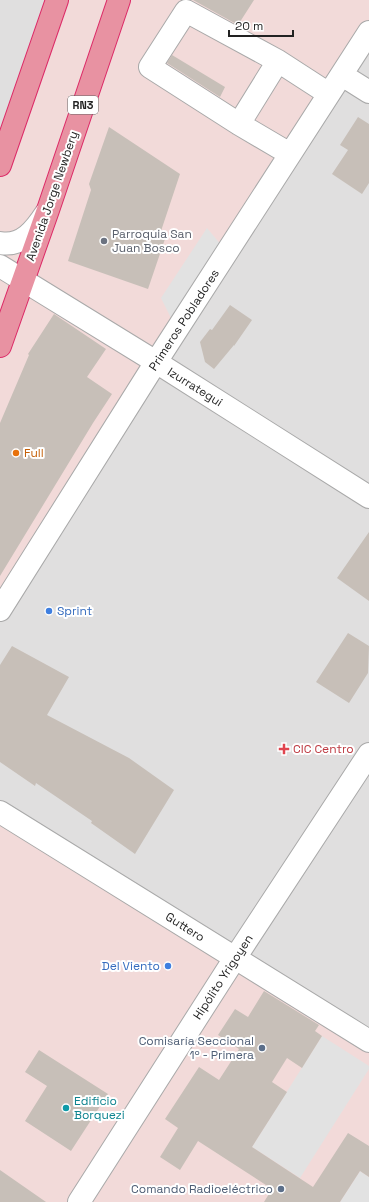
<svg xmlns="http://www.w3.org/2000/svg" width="369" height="1202" font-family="'Space Grotesk',sans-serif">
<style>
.residential{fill:#e0dfdf}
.commercial{fill:#f2dad9}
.parking{fill:#e2e2e2}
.building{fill:#c7bfb8}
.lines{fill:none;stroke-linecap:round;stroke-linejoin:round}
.minor-casing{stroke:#a9a9a9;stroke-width:24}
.highway-casing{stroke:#dc2a67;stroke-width:24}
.minor{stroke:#fff;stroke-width:22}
.highway{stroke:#e892a2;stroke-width:22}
.worship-dot{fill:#6b7280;stroke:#fff;stroke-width:1.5}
.food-dot{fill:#e8710a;stroke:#fff;stroke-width:1.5}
.shop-dot{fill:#3f7fe0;stroke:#fff;stroke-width:1.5}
.health-dot{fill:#e0444e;stroke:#fff;stroke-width:1.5}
.service-dot{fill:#5c6f8a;stroke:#fff;stroke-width:1.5}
.culture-dot{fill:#0f9aa8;stroke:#fff;stroke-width:1.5}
.labels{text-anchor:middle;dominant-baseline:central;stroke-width:4;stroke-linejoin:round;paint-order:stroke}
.shield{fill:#fff;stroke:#646464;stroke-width:1}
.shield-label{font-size:11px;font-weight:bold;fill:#222}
.street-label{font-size:12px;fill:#222;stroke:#fff}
.worship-label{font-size:12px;fill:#5b616d;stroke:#fff;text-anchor:start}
.food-label{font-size:12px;fill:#c56008;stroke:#fff;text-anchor:start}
.shop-label{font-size:12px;fill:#366cbe;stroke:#fff;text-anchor:start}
.health-label{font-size:12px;fill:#be3a42;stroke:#fff;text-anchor:start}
.service-label{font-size:12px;fill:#4e5e75;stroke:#fff;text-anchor:end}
.culture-label{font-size:12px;fill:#0d838f;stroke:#fff;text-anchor:start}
</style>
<rect width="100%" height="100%" fill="#f2efe9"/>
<!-- residential -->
<path class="residential" d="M0 0H369V1202H0Z"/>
<!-- commercial -->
<path class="commercial" d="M57 0H369V32L0 610V165Z
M0 812 369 1041V1202H0Z"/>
<!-- parking -->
<path class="parking" d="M207 228 227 252 177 330 161 298Z
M322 1036 369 1066V1069L300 1178 252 1147Z
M360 1171 369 1177V1202H340Z"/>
<!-- building -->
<path class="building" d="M193 0H254L238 25Z
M172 55 225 87 220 97 167 63Z
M358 117 369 124V183L362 194 332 174 348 150 340 145Z
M109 127 180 174 160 234 166 236 148 289 68 261 91 190 89 184Z
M230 305 252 320 234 346V345L214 369 205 362 200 342 210 329 212 330Z
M54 314 106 349 87 377 112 394 93 423 0 576V423L29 355 28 354Z
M369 532V601L337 578Z
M348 633 369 646 368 673 349 703 316 682Z
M12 646 69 677 47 715 129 758 174 790 135 854 91 823 92 821 36 783 35 786 0 762V665Z
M264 991 319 1025 315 1031 322 1036 302 1068 287 1058 272 1082 287 1092 252 1147 313 1187 348 1133 369 1146V1177L360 1171 340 1202H264L272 1189 198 1141 180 1170 160 1157 178 1128 165 1119 199 1067 219 1080 239 1049 218 1035 235 1009 248 1017Z
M39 1050 108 1094 71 1151 25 1121 47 1086 25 1072Z
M0 1170 46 1202H0Z"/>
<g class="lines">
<defs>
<path id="minor" d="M342 75 369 92
M239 124 278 61
M290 154 239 124 150 67 186 11 278 61 329 94
M0 243C22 247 35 230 46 213
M0 266 156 362 369 497
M0 610 156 362 369 32
M0 812 369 1041
M79 1202 235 958 369 754"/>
<path id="highway" d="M0 165 57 0
M0 346 48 210 119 0"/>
</defs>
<!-- minor casing -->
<use href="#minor" class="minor-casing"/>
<!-- highway casing -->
<use href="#highway" class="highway-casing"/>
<!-- minor -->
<use href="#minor" class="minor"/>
<!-- highway -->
<use href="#highway" class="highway"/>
</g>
<!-- markers -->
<circle class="worship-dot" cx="104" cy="241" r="4"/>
<circle class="food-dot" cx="16" cy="453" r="4"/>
<g class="shop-dot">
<circle cx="49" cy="611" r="4"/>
<circle cx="168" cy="966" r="4"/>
</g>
<path class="health-dot" d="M282 743h4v4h4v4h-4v4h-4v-4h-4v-4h4z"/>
<g class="service-dot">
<circle cx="262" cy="1048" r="4"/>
<circle cx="281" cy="1189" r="4"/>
</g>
<circle class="culture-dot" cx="66" cy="1108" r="4"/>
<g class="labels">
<!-- shield labels -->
<rect class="shield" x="68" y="96" width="30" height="18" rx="3"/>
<g class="shield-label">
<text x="83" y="105">RN3</text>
</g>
<!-- street labels -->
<g class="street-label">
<text transform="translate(52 196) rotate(-71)">Avenida Jorge Newbery</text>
<text transform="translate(184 320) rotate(-57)">Primeros Pobladores</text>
<text transform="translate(195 387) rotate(32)">Izurrategui</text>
<text transform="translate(185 927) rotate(32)">Guttero</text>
<text transform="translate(223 977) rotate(-57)">Hipólito Yrigoyen</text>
</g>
<!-- worship labels -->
<g class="worship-label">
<text x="112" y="234">Parroquia San<tspan x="112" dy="14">Juan Bosco</tspan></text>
</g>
<!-- food labels -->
<g class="food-label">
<text x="24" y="453">Full</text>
</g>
<!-- shop labels -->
<g class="shop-label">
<text x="57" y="611">Sprint</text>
<text x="160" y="966" text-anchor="end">Del Viento</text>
</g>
<!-- health labels -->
<g class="health-label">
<text x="293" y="749">CIC Centro</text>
</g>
<!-- service labels -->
<g class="service-label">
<text x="254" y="1041">Comisaría Seccional<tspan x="254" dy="14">1º - Primera</tspan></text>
<text x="273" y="1189">Comando Radioeléctrico</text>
</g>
<!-- culture labels -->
<g class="culture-label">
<text x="74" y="1101">Edificio<tspan x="74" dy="14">Borquezi</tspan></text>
</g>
</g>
<!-- scale -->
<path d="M229 30v6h64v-6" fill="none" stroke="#222222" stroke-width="2"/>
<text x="235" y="30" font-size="12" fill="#222222" stroke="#ffffff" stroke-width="3" paint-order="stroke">20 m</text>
</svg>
